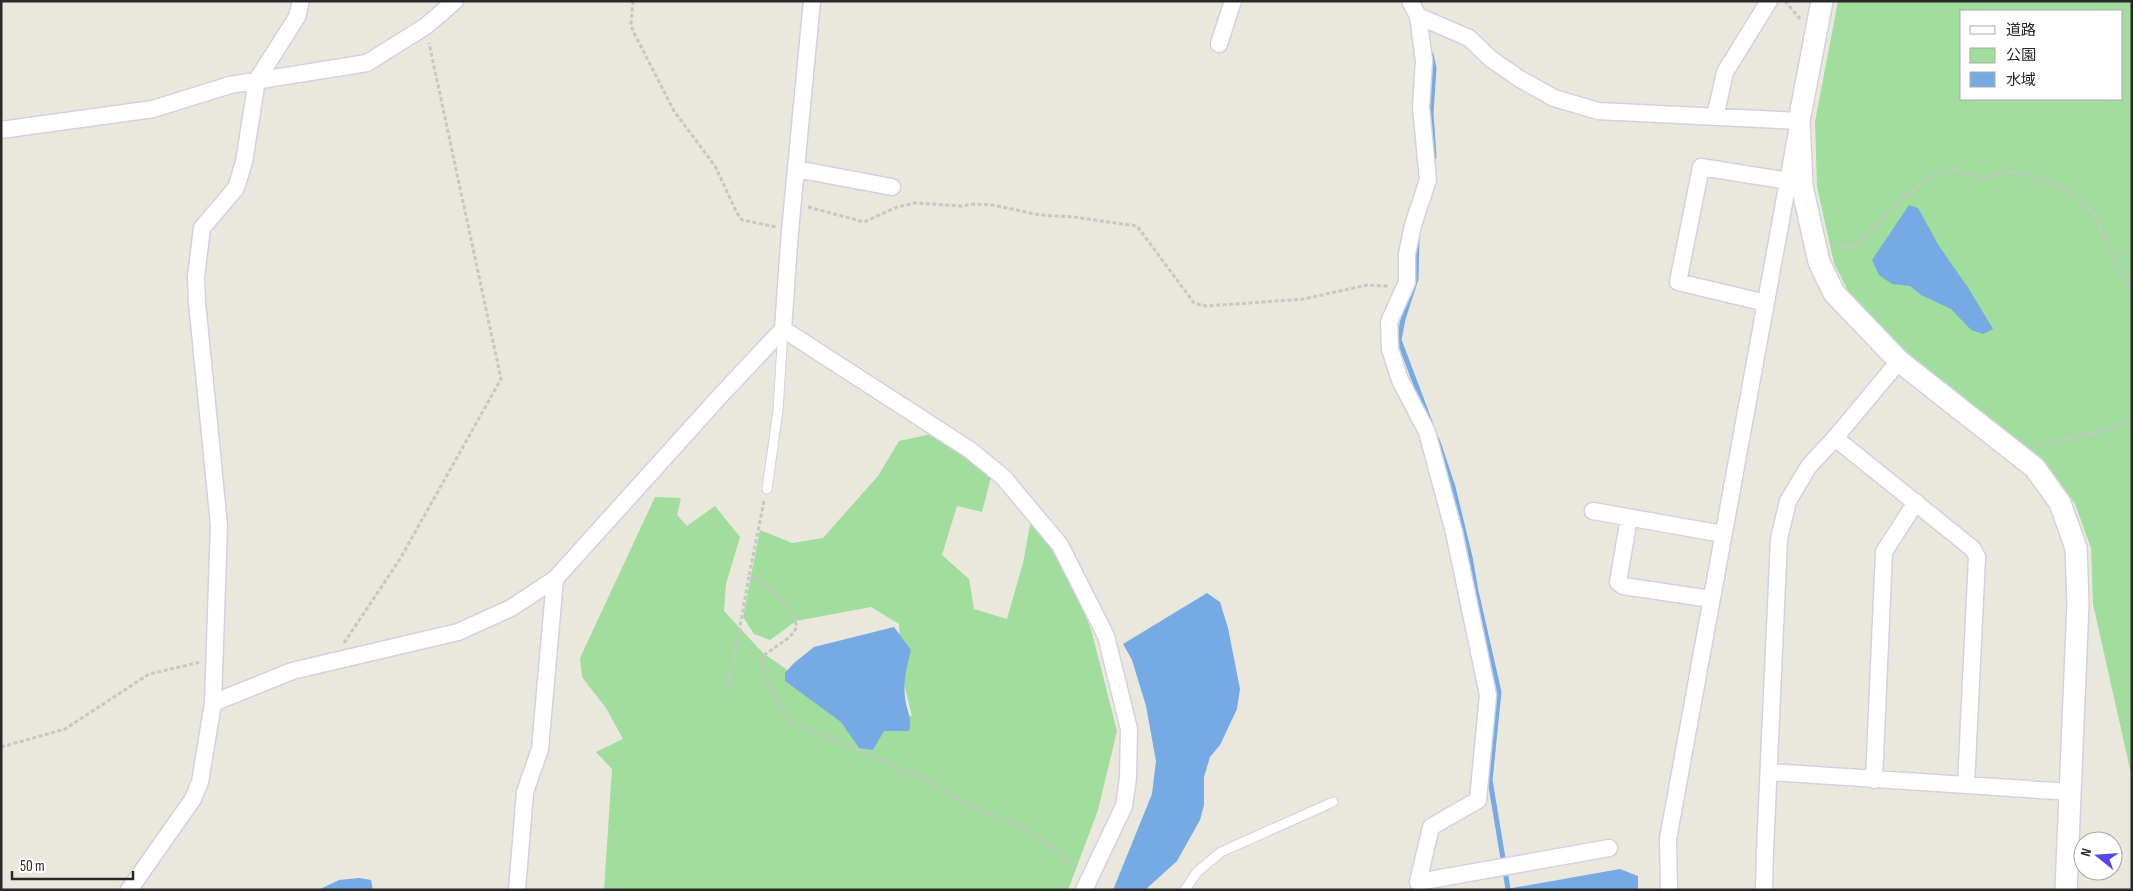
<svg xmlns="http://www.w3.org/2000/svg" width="2133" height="891" font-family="'Sofia Sans Condensed','Noto Sans JP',sans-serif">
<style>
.green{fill:#a1dd9c;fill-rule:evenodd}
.water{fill:#76aae5}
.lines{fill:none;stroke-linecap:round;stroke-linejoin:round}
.stream{stroke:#76aae5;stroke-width:5}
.service-casing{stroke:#d2d1e1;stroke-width:11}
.minor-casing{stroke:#d2d1e1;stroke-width:19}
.tertiary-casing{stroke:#d2d1e1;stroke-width:24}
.path{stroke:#c7c7c7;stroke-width:3;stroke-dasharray:4 2.5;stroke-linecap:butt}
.service{stroke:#fff;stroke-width:9}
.minor{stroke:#fff;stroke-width:16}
.tertiary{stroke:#fff;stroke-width:21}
</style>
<rect width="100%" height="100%" fill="#eae8dc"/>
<!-- green -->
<path class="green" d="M1838 1H2132V778L2093 604 2091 548 2075 504 2050 469 1915 362 1849 293 1834 263 1817 187 1815 122ZM1962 11H2122V99H1962Z
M941 432 992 473 982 512 957 506 942 555 969 579 974 609 1007 619 1023 563 1033 509 1071 581 1091 629 1117 731 1098 810 1068 890H604L612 769 596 752 623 739 606 708 582 677 580 658 655 497 681 498 677 515 687 526 715 506 740 537 726 584 724 611 763 653 786 669 841 713 880 710 912 716 902 676 899 624 871 607 796 621 770 640 754 634 743 617 760 530 792 543 823 538 878 476 899 441Z"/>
<!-- water -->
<path class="water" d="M1909 205 1918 208 1939 246 1969 289 1993 329 1983 334 1971 330 1951 309 1921 295 1910 286 1892 284 1879 275 1872 260Z
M1207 593 1220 602 1228 628 1240 689 1237 709 1220 745 1210 757 1204 777V805L1200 820 1177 861 1145 890H1113L1152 794 1156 761 1146 706 1132 660 1123 644Z
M894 627 911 650C907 666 903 681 905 697 906 710 913 719 909 731H884L873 750 859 748 841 722 785 681V673L794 663 814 647Z
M1620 869 1638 876V890H1501Z
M359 878 371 880 373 890H318L339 880Z"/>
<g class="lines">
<!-- stream -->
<path class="stream" d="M1431 54 1434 68 1431 113 1434 157
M1417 240 1416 279 1403 319 1399 340 1430 422
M1437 439 1453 487 1470 557 1476 591 1499 692 1490 780 1508 889"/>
<defs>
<path id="service" d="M767 489 778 410 783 330
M1185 890 1197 872 1221 852 1333 802"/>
<path id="minor" d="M1410 1 1418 16 1424 61 1421 107 1428 180 1413 225 1407 254V282L1389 322 1390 349 1400 380 1427 432 1454 532 1488 695 1478 800 1431 827 1418 882 1609 848
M1418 16 1469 38 1491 59 1520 79 1554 98 1598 111 1799 121 1668 839 1669 890
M1219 44 1233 1
M1715 117 1725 72 1769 1
M1 130 153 109 230 85 367 63 426 26 455 1
M796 169 892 187
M1766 303 1678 282 1701 167 1788 181
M783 329 970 450 1003 477 1060 545 1106 636 1129 729 1128 778 1124 806 1084 890
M1835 438 1973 549 1977 557 1966 785
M1593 511 1723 534
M1629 518 1618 582 1623 586 1711 599
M213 703 292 671 458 632 511 608 555 579 721 395 783 329 790 231 812 1
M1769 772 2071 792
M1874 780 1884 552 1916 502
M129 890 193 799 200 782 213 703 219 525 197 302 196 277 202 228 236 188 244 162 257 80 297 17 301 1
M517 890 525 792 540 749 555 579
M1764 890 1765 850 1779 539 1788 501 1809 466 1835 438 1899 361"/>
<path id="tertiary" d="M1822 1 1799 121 1802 186 1819 262 1834 293 1899 361 2035 468 2060 503 2076 548 2078 603 2066 890"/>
</defs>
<!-- service casing -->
<use href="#service" class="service-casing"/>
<!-- minor casing -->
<use href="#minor" class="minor-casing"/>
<!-- tertiary casing -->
<use href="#tertiary" class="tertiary-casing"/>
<!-- path -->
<path class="path" d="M633 1 631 23 633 31 674 111 715 166 737 213 742 220 777 227
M1785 1 1801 20
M808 207 864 222 897 207 915 203 962 206 972 204 993 205 1040 215 1074 217 1137 226 1194 303 1206 306 1304 299 1367 285 1388 286
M1832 245 1855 247 1905 196 1934 173 1953 169 1983 178 2008 171 2037 177 2075 195 2088 208 2099 225 2132 294
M2036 446 2110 429 2132 419
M764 501 749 576C770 588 790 602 797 627L790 637 760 658 769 686 790 722 843 743 928 781 954 798 1021 827 1051 846 1076 869
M344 643 400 559 501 379 429 43
M727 689 734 660 749 576
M1 747 65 729 149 674 201 662"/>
<!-- service -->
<use href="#service" class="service"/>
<!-- minor -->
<use href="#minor" class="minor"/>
<!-- tertiary -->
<use href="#tertiary" class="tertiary"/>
</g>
<!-- border -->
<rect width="2133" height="891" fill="none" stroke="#292929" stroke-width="5"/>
<!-- legend -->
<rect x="1960" y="10" width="162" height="90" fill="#ffffff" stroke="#a9a9a9"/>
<rect x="1970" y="26" width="25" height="8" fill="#ffffff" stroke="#a9a9a9"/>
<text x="2006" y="35" font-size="15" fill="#292929">道路</text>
<rect x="1970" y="48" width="25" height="15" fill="#a1dd9c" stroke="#a9a9a9"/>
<text x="2006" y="60" font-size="15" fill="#292929">公園</text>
<rect x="1970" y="72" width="25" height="15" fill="#76aae5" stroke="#a9a9a9"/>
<text x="2006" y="85" font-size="15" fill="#292929">水域</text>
<!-- north arrow -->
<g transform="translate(2098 856) rotate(287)"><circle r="24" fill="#ffffff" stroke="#a9a9a9"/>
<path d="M0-4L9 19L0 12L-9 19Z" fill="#5447ec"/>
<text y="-8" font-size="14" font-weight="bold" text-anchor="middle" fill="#292929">N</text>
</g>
<!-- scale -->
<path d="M12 871v8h121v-8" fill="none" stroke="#292929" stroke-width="2.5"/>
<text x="20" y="871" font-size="15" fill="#292929" stroke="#ffffff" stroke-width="4" paint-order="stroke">50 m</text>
</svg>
